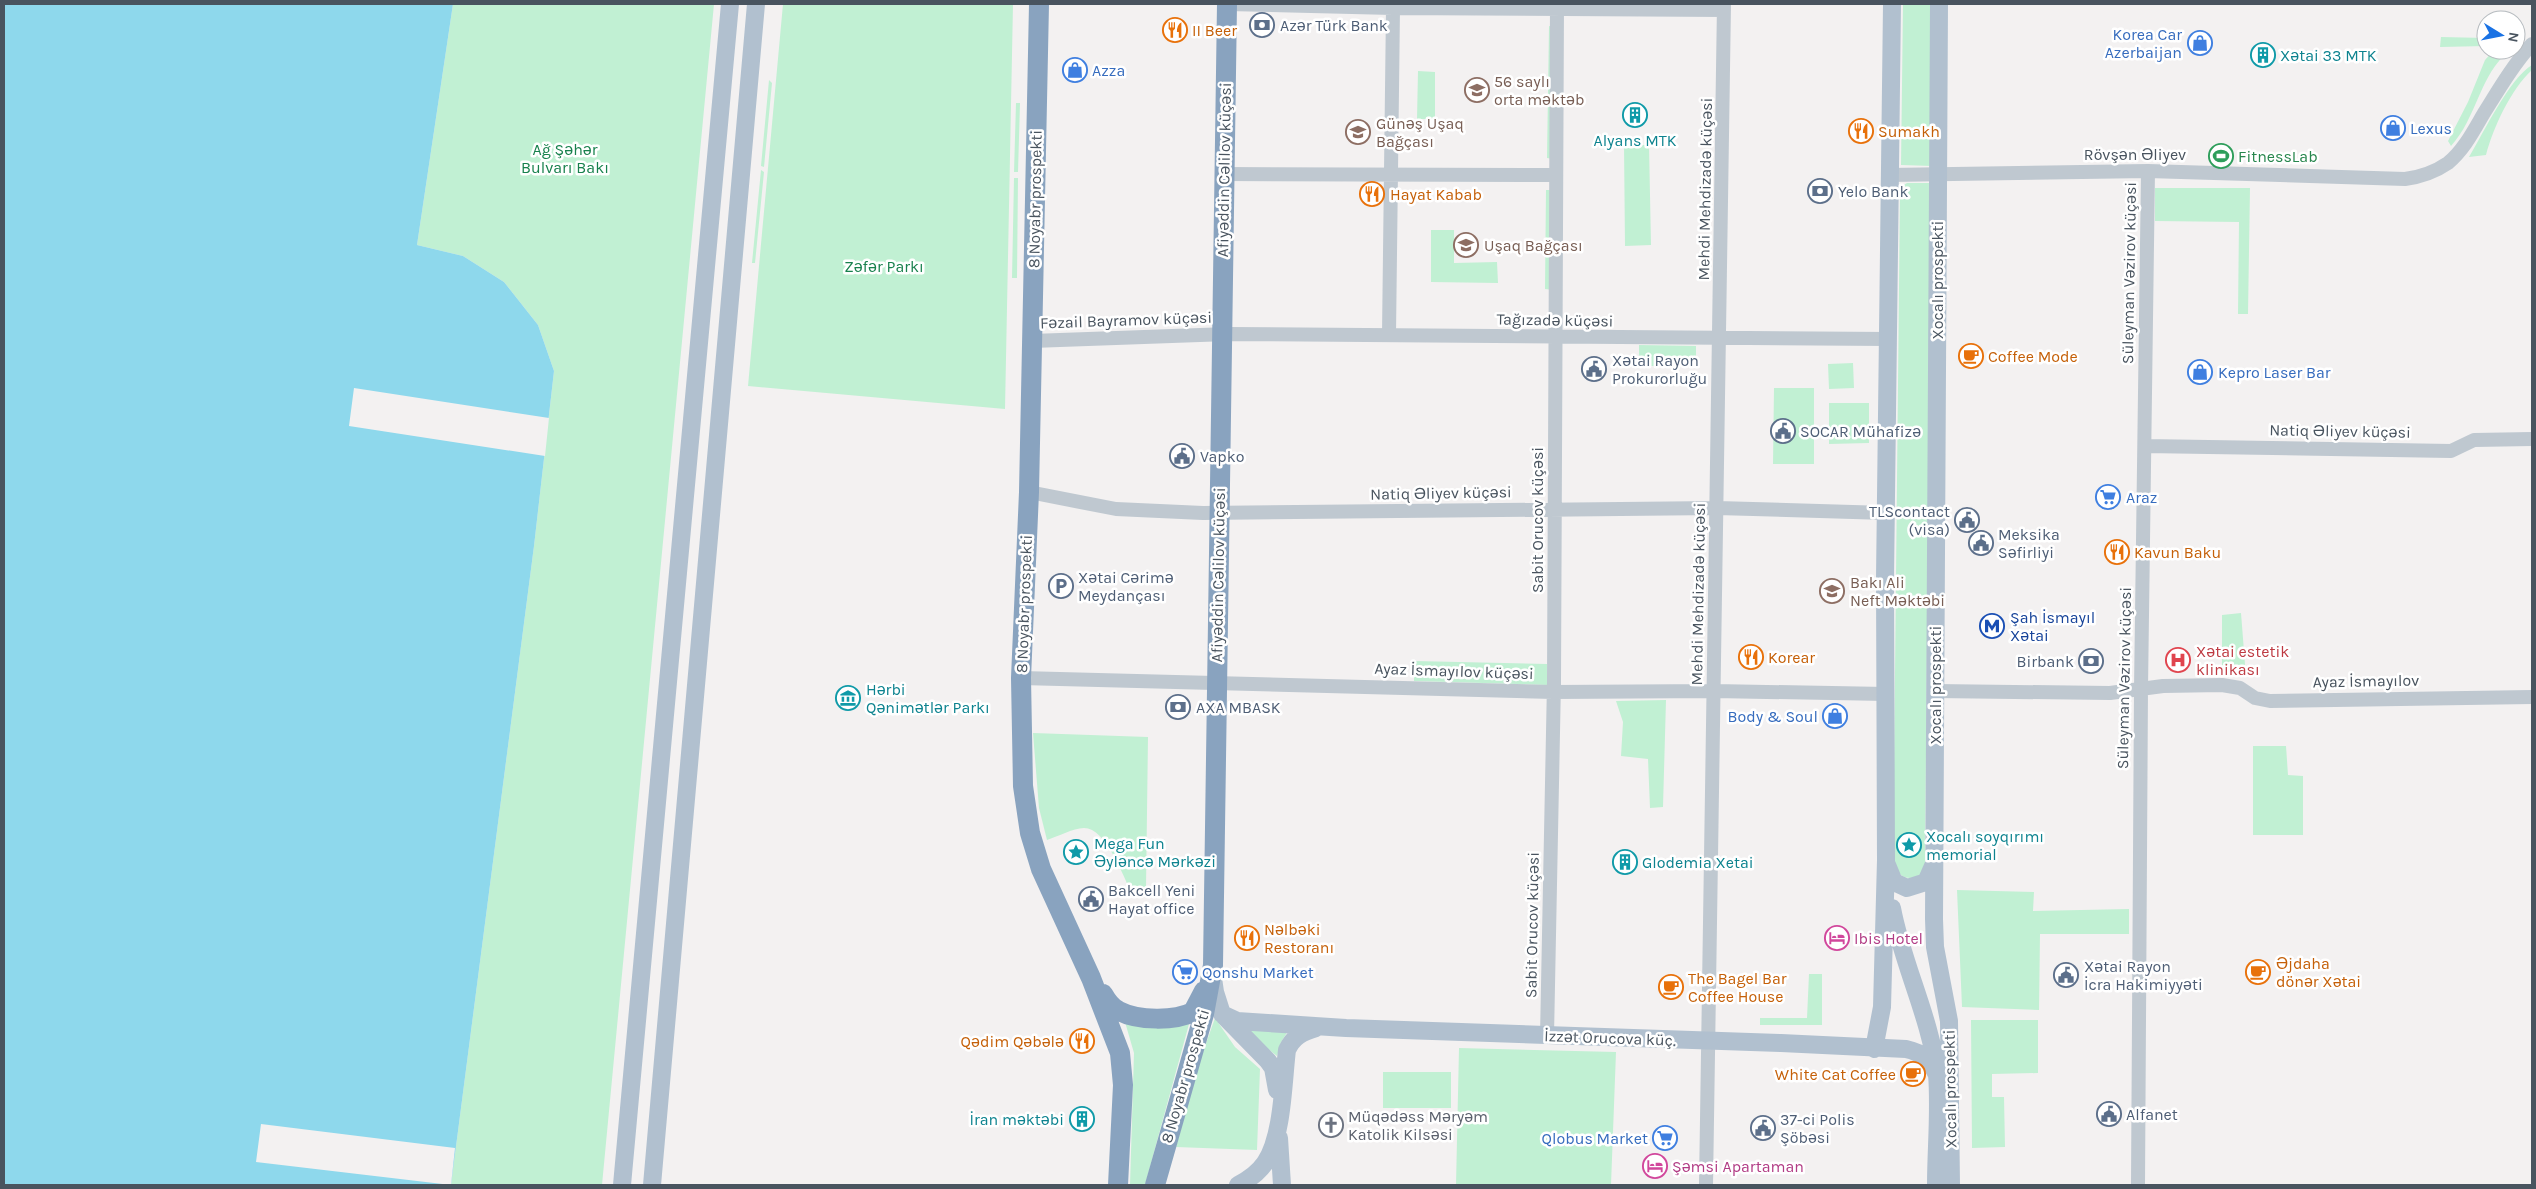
<svg xmlns="http://www.w3.org/2000/svg" width="2536" height="1189" font-family="Karla,sans-serif">
<style>
.green{fill:#c1f0d3}
.water{fill:#8ed8ec}
.pier{fill:#f3f1f1}
.lines{fill:none;stroke-linecap:round;stroke-linejoin:round}
.minor{stroke:#bfc8d0;stroke-width:14}
.major{stroke:#b1c0cf;stroke-width:18}
.highway{stroke:#89a3bf;stroke-width:20}
.labels{text-anchor:middle;dominant-baseline:central;stroke-width:5;stroke-linejoin:round;paint-order:stroke}
.service-label{font-size:16px;fill:#4e5e75;stroke:#fff;text-anchor:start}
.food-label{font-size:16px;fill:#c56008;stroke:#fff;text-anchor:start}
.shop-label{font-size:16px;fill:#366cbe;stroke:#fff;text-anchor:start}
.culture-label{font-size:16px;fill:#0d838f;stroke:#fff;text-anchor:start}
.education-label{font-size:16px;fill:#785e54;stroke:#fff;text-anchor:start}
.park-label{font-size:16px;fill:#18814d;stroke:#fff}
.street-label{font-size:16px;fill:#49545f;stroke:#fff}
.leisure-label{font-size:16px;fill:#27864d;stroke:#fff;text-anchor:start}
.transit-label{font-size:16px;fill:#164399;stroke:#fff;text-anchor:start}
.health-label{font-size:16px;fill:#be3a42;stroke:#fff;text-anchor:start}
.hotel-label{font-size:16px;fill:#b23c85;stroke:#fff;text-anchor:start}
.worship-label{font-size:16px;fill:#5b616d;stroke:#fff;text-anchor:start}
</style>
<rect width="100%" height="100%" fill="#f3f1f1"/>
<!-- green -->
<path class="green" d="M453 4H714L602 1185H451L534 546 554 371 538 325 504 282 463 256 417 245Z
M783 4H1013L1005 409 748 386Z
M1903 4H1934L1932 166 1901 165Z
M1549 26 1554 27 1553 159 1547 158Z
M2441 37 2486 38V46L2440 47Z
M2494 50H2510C2479 75 2477 118 2451 146L2448 141 2468 102 2485 60Z
M2532 65V70C2511 89 2493 128 2486 155L2469 157C2484 132 2509 79 2532 65Z
M1418 71 1435 72V119H1417Z
M769 80 772 83 764 167 761 166Z
M1016 103H1020L1018 172H1014Z
M1624 145H1649L1651 245 1625 246Z
M761 170 764 172 755 263H752Z
M1014 178H1018L1017 278H1012Z
M1907 183H1931L1925 868 1923 873C1909 882 1903 878 1893 868L1900 191 1902 186Z
M2155 188H2250L2248 314H2238L2239 222 2155 221Z
M1546 190H1553V290L1545 289Z
M1431 230H1454V263L1497 262 1498 283 1431 282Z
M1639 345 1696 346V366H1639Z
M1853 363 1854 388 1829 389 1828 364Z
M1774 388H1814V464H1773Z
M1829 403H1869V443L1829 444Z
M2241 613 2246 677 2222 672V615Z
M1414 661 1547 664V685L1414 681Z
M1666 700 1663 807 1650 808 1648 759 1621 756 1623 722 1616 701Z
M1033 733 1148 737 1146 888 1132 894C1123 876 1106 828 1084 828 1073 828 1057 837 1047 840L1039 808Z
M2253 746H2286L2288 775 2303 776V835H2253Z
M1957 890 2034 892 2033 911 2129 909V934H2040L2039 1010 1962 1007Z
M1809 974H1822V1025H1760V1018H1807Z
M1215 1018 1235 1047 1260 1069 1257 1150 1176 1147 1198 1066Z
M1971 1020H2038V1073L1992 1074V1097H2004L2005 1147 1972 1148Z
M1125 1022 1189 1024 1145 1185H1130L1134 1053Z
M1243 1029 1288 1031 1281 1042 1277 1056Z
M1459 1048 1616 1052 1611 1185H1456Z
M1383 1072H1451V1108H1383Z"/>
<!-- water -->
<path class="water" d="M4 4H453L417 245 463 256 504 282 538 325 554 371 534 546 451 1185H4Z"/>
<!-- pier -->
<path class="pier" d="M354 388 549 418 545 456 349 426Z
M261 1124 455 1148 451 1185 256 1162Z"/>
<g class="lines">
<!-- minor -->
<path class="minor" d="M1227 4 1393 8 1724 10
M1223 174 1555 175
M1889 175 2148 171 2405 179C2420 177 2435 172 2448 163 2464 150 2474 130 2484 113 2499 89 2513 65 2532 44
M1389 335 1393 8
M1032 341 1228 334 1889 339
M2145 446 2451 451 2474 440 2532 439
M1029 492 1116 509 1203 513 1717 508 1886 513
M1021 678 1553 692 1714 691 1886 694
M1935 691 2110 693 2163 686 2222 685 2240 688 2255 698 2270 701 2532 697
M1547 1036 1554 682 1557 4
M1706 1185 1724 4
M2138 1185 2141 689 2148 171"/>
<!-- major -->
<path class="major" d="M1939 4 1934 919 1935 947 1949 1021 1951 1185
M1887 865 1894 882 1907 888 1926 882 1933 866
M1892 908C1902 963 1931 1019 1937 1074 1940 1110 1936 1149 1936 1185
M1213 978 1215 992 1222 1014 1237 1021 1346 1028 1781 1043 1906 1049C1923 1053 1930 1059 1937 1075
M1224 1016 1268 1061 1273 1068 1277 1090
M1874 1049 1882 1007 1886 860 1885 579 1892 4
M1279 1138 1282 1185
M622 1185 730 4
M652 1185 756 4
M1238 1185C1248 1180 1258 1173 1265 1163 1283 1136 1283 1082 1287 1050 1293 1037 1302 1032 1316 1028"/>
<!-- highway -->
<path class="highway" d="M1039 4 1029 492 1021 678 1023 786 1030 833 1041 869 1091 978 1120 1053 1123 1085 1118 1185
M1103 994C1107 1001 1112 1008 1119 1011 1138 1021 1175 1021 1193 1012L1204 991
M1155 1185 1204 1014 1213 965 1227 4"/>
</g>
<!-- icons -->
<defs>
<symbol id="bank-ring" viewBox="-11 -11 22 22"><circle r="9.5" fill="#fff" stroke="#5c6f8a" stroke-width="1.5"/><path d="M-6-4H6V4H-6ZM0-2.3a2.3 2.3 0 1 0 0 4.6a2.3 2.3 0 1 0 0-4.6Z" fill="#5c6f8a"/></symbol>
<symbol id="restaurant-ring" viewBox="-11 -11 22 22"><circle r="9.5" fill="#fff" stroke="#e8710a" stroke-width="1.5"/><path d="M-5-6h1v4h1v-4h1v4h1v-4h1v5L-1.5 .5V6h-2V.5L-5-1ZM5-6V6H3V1.5H1.5Q1.5-4 5-6Z" fill="#e8710a"/></symbol>
<symbol id="shop-ring" viewBox="-11 -11 22 22"><circle r="9.5" fill="#fff" stroke="#3f7fe0" stroke-width="1.5"/><path d="M-5-2.5h2.3a2.7 3.5 0 0 1 5.4 0H5L5.5 6h-11ZM-1.5-2.5h3a1.5 2.3 0 0 0-3 0Z" fill="#3f7fe0"/></symbol>
<symbol id="building-ring" viewBox="-11 -11 22 22"><circle r="9.5" fill="#fff" stroke="#0f9aa8" stroke-width="1.5"/><path d="M-4-6H4V6H1V3H-1V6H-4ZM-2.5-4.3h1.7v1.8h-1.7ZM.8-4.3h1.7v1.8H.8ZM-2.5-1h1.7V.8h-1.7ZM.8-1h1.7V.8H.8Z" fill="#0f9aa8"/></symbol>
<symbol id="school-ring" viewBox="-11 -11 22 22"><circle r="9.5" fill="#fff" stroke="#8d6e63" stroke-width="1.5"/><path d="M0-5L7-2L0 1L-7-2ZM-4 1L0 2.5L4 1V4Q0 6-4 4Z" fill="#8d6e63"/></symbol>
<symbol id="stadium-ring" viewBox="-11 -11 22 22"><circle r="9.5" fill="#fff" stroke="#2e9e5b" stroke-width="1.5"/><path d="M0-5a6.5 5 0 1 0 0 10a6.5 5 0 1 0 0-10ZM-3.5-1.8h7v3.6h-7Z" fill="#2e9e5b"/></symbol>
<symbol id="cafe-ring" viewBox="-11 -11 22 22"><circle r="9.5" fill="#fff" stroke="#e8710a" stroke-width="1.5"/><path d="M-5.5-4.5H6V0H3Q3 3.5 0 3.5H-2.5Q-5.5 3.5-5.5 0ZM3-3.2v2h1.7v-2ZM-6 4.5H4V6H-6Z" fill="#e8710a"/></symbol>
<symbol id="civic-ring" viewBox="-11 -11 22 22"><circle r="9.5" fill="#fff" stroke="#5c6f8a" stroke-width="1.5"/><path d="M-.6-6.5H3V-4.5H.6V-3L4-1V1h2V6H-6V1h2V-1L-.6-3ZM-1.2 2.5V6h2.4V2.5Z" fill="#5c6f8a"/></symbol>
<symbol id="supermarket-ring" viewBox="-11 -11 22 22"><circle r="9.5" fill="#fff" stroke="#3f7fe0" stroke-width="1.5"/><path d="M-6-5.5h2.5l.6 2H6L4.5 2H-2.5L-4.4-4H-6ZM-1.5 3.2a1.3 1.3 0 1 0 .1 0ZM3 3.2a1.3 1.3 0 1 0 .1 0Z" fill="#3f7fe0"/></symbol>
<symbol id="parking-ring" viewBox="-11 -11 22 22"><circle r="9.5" fill="#fff" stroke="#5c6f8a" stroke-width="1.5"/><path d="M-3.5-5.5H1a3.5 3.5 0 0 1 0 7H-1V5.5H-3.5ZM-1-3.4V-.6H.8a1.4 1.4 0 0 0 0-2.8Z" fill="#5c6f8a"/></symbol>
<symbol id="university-ring" viewBox="-11 -11 22 22"><circle r="9.5" fill="#fff" stroke="#8d6e63" stroke-width="1.5"/><path d="M0-5L7-2L0 1L-7-2ZM-4 1L0 2.5L4 1V4Q0 6-4 4Z" fill="#8d6e63"/></symbol>
<symbol id="metro-ring" viewBox="-11 -11 22 22"><circle r="9.5" fill="#fff" stroke="#1a4fb4" stroke-width="1.5"/><path d="M-5.5 5V-5H-3L0 0L3-5H5.5V5H3V-.5L0 4L-3-.5V5Z" fill="#1a4fb4"/></symbol>
<symbol id="hospital-ring" viewBox="-11 -11 22 22"><circle r="9.5" fill="#fff" stroke="#e0444e" stroke-width="1.5"/><path d="M-5-5h3v3.5h4V-5h3V5h-3V1.5h-4V5h-3Z" fill="#e0444e"/></symbol>
<symbol id="museum-ring" viewBox="-11 -11 22 22"><circle r="9.5" fill="#fff" stroke="#0f9aa8" stroke-width="1.5"/><path d="M0-6L6-3V-2H-6V-3ZM-5-1h2V3h-2ZM-1-1h2V3h-2ZM3-1h2V3H3ZM-6 4H6V6H-6Z" fill="#0f9aa8"/></symbol>
<symbol id="sight-ring" viewBox="-11 -11 22 22"><circle r="9.5" fill="#fff" stroke="#0f9aa8" stroke-width="1.5"/><path d="M0-6L1.8-2.2L6-1.7L2.9 1.2L3.7 5.4L0 3.3L-3.7 5.4L-2.9 1.2L-6-1.7L-1.8-2.2Z" fill="#0f9aa8"/></symbol>
<symbol id="hotel-ring" viewBox="-11 -11 22 22"><circle r="9.5" fill="#fff" stroke="#d1479c" stroke-width="1.5"/><path d="M-6-4.5h1.5V1H6V5H4.5V3h-9V5H-6ZM-4 0a1.8 1.8 0 1 1 3.6 0ZM.5 0V-2.5h3Q6-2.5 6 0Z" fill="#d1479c"/></symbol>
<symbol id="church-ring" viewBox="-11 -11 22 22"><circle r="9.5" fill="#fff" stroke="#6b7280" stroke-width="1.5"/><path d="M-1.2-6h2.4v3.5h3.3v2.4h-3.3V6h-2.4V-.1h-3.3v-2.4h3.3Z" fill="#6b7280"/></symbol>
</defs>
<g fill-rule="evenodd">
<use href="#bank-ring" x="1248" y="11" width="28" height="28"/>
<use href="#restaurant-ring" x="1161" y="16" width="28" height="28"/>
<use href="#shop-ring" x="2186" y="29" width="28" height="28"/>
<use href="#building-ring" x="2249" y="41" width="28" height="28"/>
<use href="#shop-ring" x="1061" y="56" width="28" height="28"/>
<use href="#school-ring" x="1463" y="76" width="28" height="28"/>
<use href="#building-ring" x="1621" y="101" width="28" height="28"/>
<use href="#shop-ring" x="2379" y="114" width="28" height="28"/>
<use href="#restaurant-ring" x="1847" y="117" width="28" height="28"/>
<use href="#school-ring" x="1344" y="118" width="28" height="28"/>
<use href="#stadium-ring" x="2207" y="142" width="28" height="28"/>
<use href="#bank-ring" x="1806" y="177" width="28" height="28"/>
<use href="#restaurant-ring" x="1358" y="180" width="28" height="28"/>
<use href="#school-ring" x="1452" y="231" width="28" height="28"/>
<use href="#cafe-ring" x="1957" y="342" width="28" height="28"/>
<use href="#civic-ring" x="1580" y="355" width="28" height="28"/>
<use href="#shop-ring" x="2186" y="358" width="28" height="28"/>
<use href="#civic-ring" x="1769" y="417" width="28" height="28"/>
<use href="#civic-ring" x="1168" y="442" width="28" height="28"/>
<use href="#supermarket-ring" x="2094" y="483" width="28" height="28"/>
<use href="#civic-ring" x="1953" y="506" width="28" height="28"/>
<use href="#civic-ring" x="1967" y="529" width="28" height="28"/>
<use href="#restaurant-ring" x="2103" y="538" width="28" height="28"/>
<use href="#parking-ring" x="1047" y="572" width="28" height="28"/>
<use href="#university-ring" x="1818" y="577" width="28" height="28"/>
<use href="#metro-ring" x="1978" y="612" width="28" height="28"/>
<use href="#restaurant-ring" x="1737" y="643" width="28" height="28"/>
<use href="#hospital-ring" x="2164" y="646" width="28" height="28"/>
<use href="#bank-ring" x="2077" y="647" width="28" height="28"/>
<use href="#museum-ring" x="834" y="684" width="28" height="28"/>
<use href="#bank-ring" x="1164" y="693" width="28" height="28"/>
<use href="#shop-ring" x="1821" y="702" width="28" height="28"/>
<use href="#sight-ring" x="1895" y="831" width="28" height="28"/>
<use href="#sight-ring" x="1062" y="838" width="28" height="28"/>
<use href="#building-ring" x="1611" y="848" width="28" height="28"/>
<use href="#civic-ring" x="1077" y="885" width="28" height="28"/>
<use href="#restaurant-ring" x="1233" y="924" width="28" height="28"/>
<use href="#hotel-ring" x="1823" y="924" width="28" height="28"/>
<use href="#supermarket-ring" x="1171" y="958" width="28" height="28"/>
<use href="#cafe-ring" x="2244" y="958" width="28" height="28"/>
<use href="#civic-ring" x="2052" y="961" width="28" height="28"/>
<use href="#cafe-ring" x="1657" y="973" width="28" height="28"/>
<use href="#restaurant-ring" x="1068" y="1027" width="28" height="28"/>
<use href="#cafe-ring" x="1899" y="1060" width="28" height="28"/>
<use href="#civic-ring" x="2095" y="1100" width="28" height="28"/>
<use href="#building-ring" x="1068" y="1105" width="28" height="28"/>
<use href="#church-ring" x="1317" y="1111" width="28" height="28"/>
<use href="#civic-ring" x="1749" y="1114" width="28" height="28"/>
<use href="#supermarket-ring" x="1651" y="1124" width="28" height="28"/>
<use href="#hotel-ring" x="1641" y="1152" width="28" height="28"/>
</g>
<g class="labels">
<!-- service labels -->
<g class="service-label">
<text x="1280" y="25">Azәr Türk Bank</text>
<text x="1838" y="191">Yelo Bank</text>
<text x="1612" y="360">Xətai Rayon<tspan x="1612" dy="18">Prokurorluğu</tspan></text>
<text x="1800" y="431">SOCAR Mühafizə</text>
<text x="1200" y="456">Vapko</text>
<text x="1950" y="511" text-anchor="end">TLScontact<tspan x="1950" dy="18">(visa)</tspan></text>
<text x="1998" y="534">Meksika<tspan x="1998" dy="18">Səfirliyi</tspan></text>
<text x="1078" y="577">Xətai Cərimə<tspan x="1078" dy="18">Meydançası</tspan></text>
<text x="2074" y="661" text-anchor="end">Birbank</text>
<text x="1196" y="707">AXA MBASK</text>
<text x="1108" y="890">Bakcell Yeni<tspan x="1108" dy="18">Hayat office</tspan></text>
<text x="2084" y="966">Xətai Rayon<tspan x="2084" dy="18">İcra Hakimiyyəti</tspan></text>
<text x="2126" y="1114">Alfanet</text>
<text x="1780" y="1119">37-ci Polis<tspan x="1780" dy="18">Şöbəsi</tspan></text>
</g>
<!-- food labels -->
<g class="food-label">
<text x="1192" y="30">II Beer</text>
<text x="1878" y="131">Sumakh</text>
<text x="1390" y="194">Hayat Kabab</text>
<text x="1988" y="356">Coffee Mode</text>
<text x="2134" y="552">Kavun Baku</text>
<text x="1768" y="657">Korear</text>
<text x="1264" y="929">Nəlbəki<tspan x="1264" dy="18">Restoranı</tspan></text>
<text x="2276" y="963">Əjdaha<tspan x="2276" dy="18">dönər Xətai</tspan></text>
<text x="1688" y="978">The Bagel Bar<tspan x="1688" dy="18">Coffee House</tspan></text>
<text x="1064" y="1041" text-anchor="end">Qədim Qəbələ</text>
<text x="1896" y="1074" text-anchor="end">White Cat Coffee</text>
</g>
<!-- shop labels -->
<g class="shop-label">
<text x="2182" y="34" text-anchor="end">Korea Car<tspan x="2182" dy="18">Azerbaijan</tspan></text>
<text x="1092" y="70">Azza</text>
<text x="2410" y="128">Lexus</text>
<text x="2218" y="372">Kepro Laser Bar</text>
<text x="2126" y="497">Araz</text>
<text x="1818" y="716" text-anchor="end">Body &amp; Soul</text>
<text x="1202" y="972">Qonshu Market</text>
<text x="1648" y="1138" text-anchor="end">Qlobus Market</text>
</g>
<!-- culture labels -->
<g class="culture-label">
<text x="2280" y="55">Xətai 33 MTK</text>
<text x="1635" y="140" text-anchor="middle">Alyans MTK</text>
<text x="866" y="689">Hərbi<tspan x="866" dy="18">Qənimətlər Parkı</tspan></text>
<text x="1926" y="836">Xocalı soyqırımı<tspan x="1926" dy="18">memorial</tspan></text>
<text x="1094" y="843">Mega Fun<tspan x="1094" dy="18">Əyləncə Mərkəzi</tspan></text>
<text x="1642" y="862">Glodemia Xetai</text>
<text x="1064" y="1119" text-anchor="end">İran məktəbi</text>
</g>
<!-- education labels -->
<g class="education-label">
<text x="1494" y="81">56 saylı<tspan x="1494" dy="18">orta məktəb</tspan></text>
<text x="1376" y="123">Günəş Uşaq<tspan x="1376" dy="18">Bağçası</tspan></text>
<text x="1484" y="245">Uşaq Bağçası</text>
<text x="1850" y="582">Bakı Ali<tspan x="1850" dy="18">Neft Məktəbi</tspan></text>
</g>
<!-- park labels -->
<g class="park-label">
<text x="565" y="149">Ağ Şəhər<tspan x="565" dy="18">Bulvarı Bakı</tspan></text>
<text x="884" y="266">Zəfər Parkı</text>
</g>
<!-- street labels -->
<g class="street-label">
<text x="2135" y="154">Rövşən Əliyev</text>
<text transform="translate(1224 170) rotate(-89)">Afiyəddin Cəlilov küçəsi</text>
<text transform="translate(1705 189) rotate(-89)">Mehdi Mehdizadə küçəsi</text>
<text transform="translate(1035 199) rotate(-89)">8 Noyabr prospekti</text>
<text transform="translate(2129 273) rotate(-89)">Süleyman Vəzirov küçəsi</text>
<text transform="translate(1937 280) rotate(-90)">Xocalı prospekti</text>
<text transform="translate(1126 320) rotate(-2)">Fəzail Bayramov küçəsi</text>
<text transform="translate(1555 320) rotate(1)">Tağızadə küçəsi</text>
<text transform="translate(2340 431) rotate(1)">Natiq Əliyev küçəsi</text>
<text transform="translate(1441 493) rotate(-1)">Natiq Əliyev küçəsi</text>
<text transform="translate(1537 520) rotate(-90)">Sabit Orucov küçəsi</text>
<text transform="translate(1218 575) rotate(-89)">Afiyəddin Cəlilov küçəsi</text>
<text transform="translate(1698 594) rotate(-89)">Mehdi Mehdizadə küçəsi</text>
<text transform="translate(1024 604) rotate(-88)">8 Noyabr prospekti</text>
<text transform="translate(1454 671) rotate(2)">Ayaz İsmayılov küçəsi</text>
<text transform="translate(2124 678) rotate(-89)">Süleyman Vəzirov küçəsi</text>
<text transform="translate(2366 681) rotate(-1)">Ayaz İsmayılov</text>
<text transform="translate(1935 685) rotate(-90)">Xocalı prospekti</text>
<text transform="translate(1532 925) rotate(-89)">Sabit Orucov küçəsi</text>
<text transform="translate(1610 1038) rotate(2)">İzzət Orucova küç.</text>
<text transform="translate(1185 1076) rotate(-74)">8 Noyabr prospekti</text>
<text transform="translate(1950 1089) rotate(-91)">Xocalı prospekti</text>
</g>
<!-- leisure labels -->
<g class="leisure-label">
<text x="2238" y="156">FitnessLab</text>
</g>
<!-- transit labels -->
<g class="transit-label">
<text x="2010" y="617">Şah İsmayıl<tspan x="2010" dy="18">Xətai</tspan></text>
</g>
<!-- health labels -->
<g class="health-label">
<text x="2196" y="651">Xətai estetik<tspan x="2196" dy="18">klinikası</tspan></text>
</g>
<!-- hotel labels -->
<g class="hotel-label">
<text x="1854" y="938">Ibis Hotel</text>
<text x="1672" y="1166">Şəmsi Apartaman</text>
</g>
<!-- worship labels -->
<g class="worship-label">
<text x="1348" y="1116">Müqədəss Məryəm<tspan x="1348" dy="18">Katolik Kilsəsi</tspan></text>
</g>
</g>
<!-- border -->
<rect width="2536" height="1189" fill="none" stroke="#49545f" stroke-width="10"/>
<!-- north arrow -->
<g transform="translate(2501 35) rotate(100)"><circle r="24" fill="#ffffff" stroke="#b6bbbf"/>
<path d="M0-4L9 19L0 12L-9 19Z" fill="#1a72e4"/>
<text y="-8" font-size="14" font-weight="bold" text-anchor="middle" fill="#49545f">N</text>
</g>
</svg>
